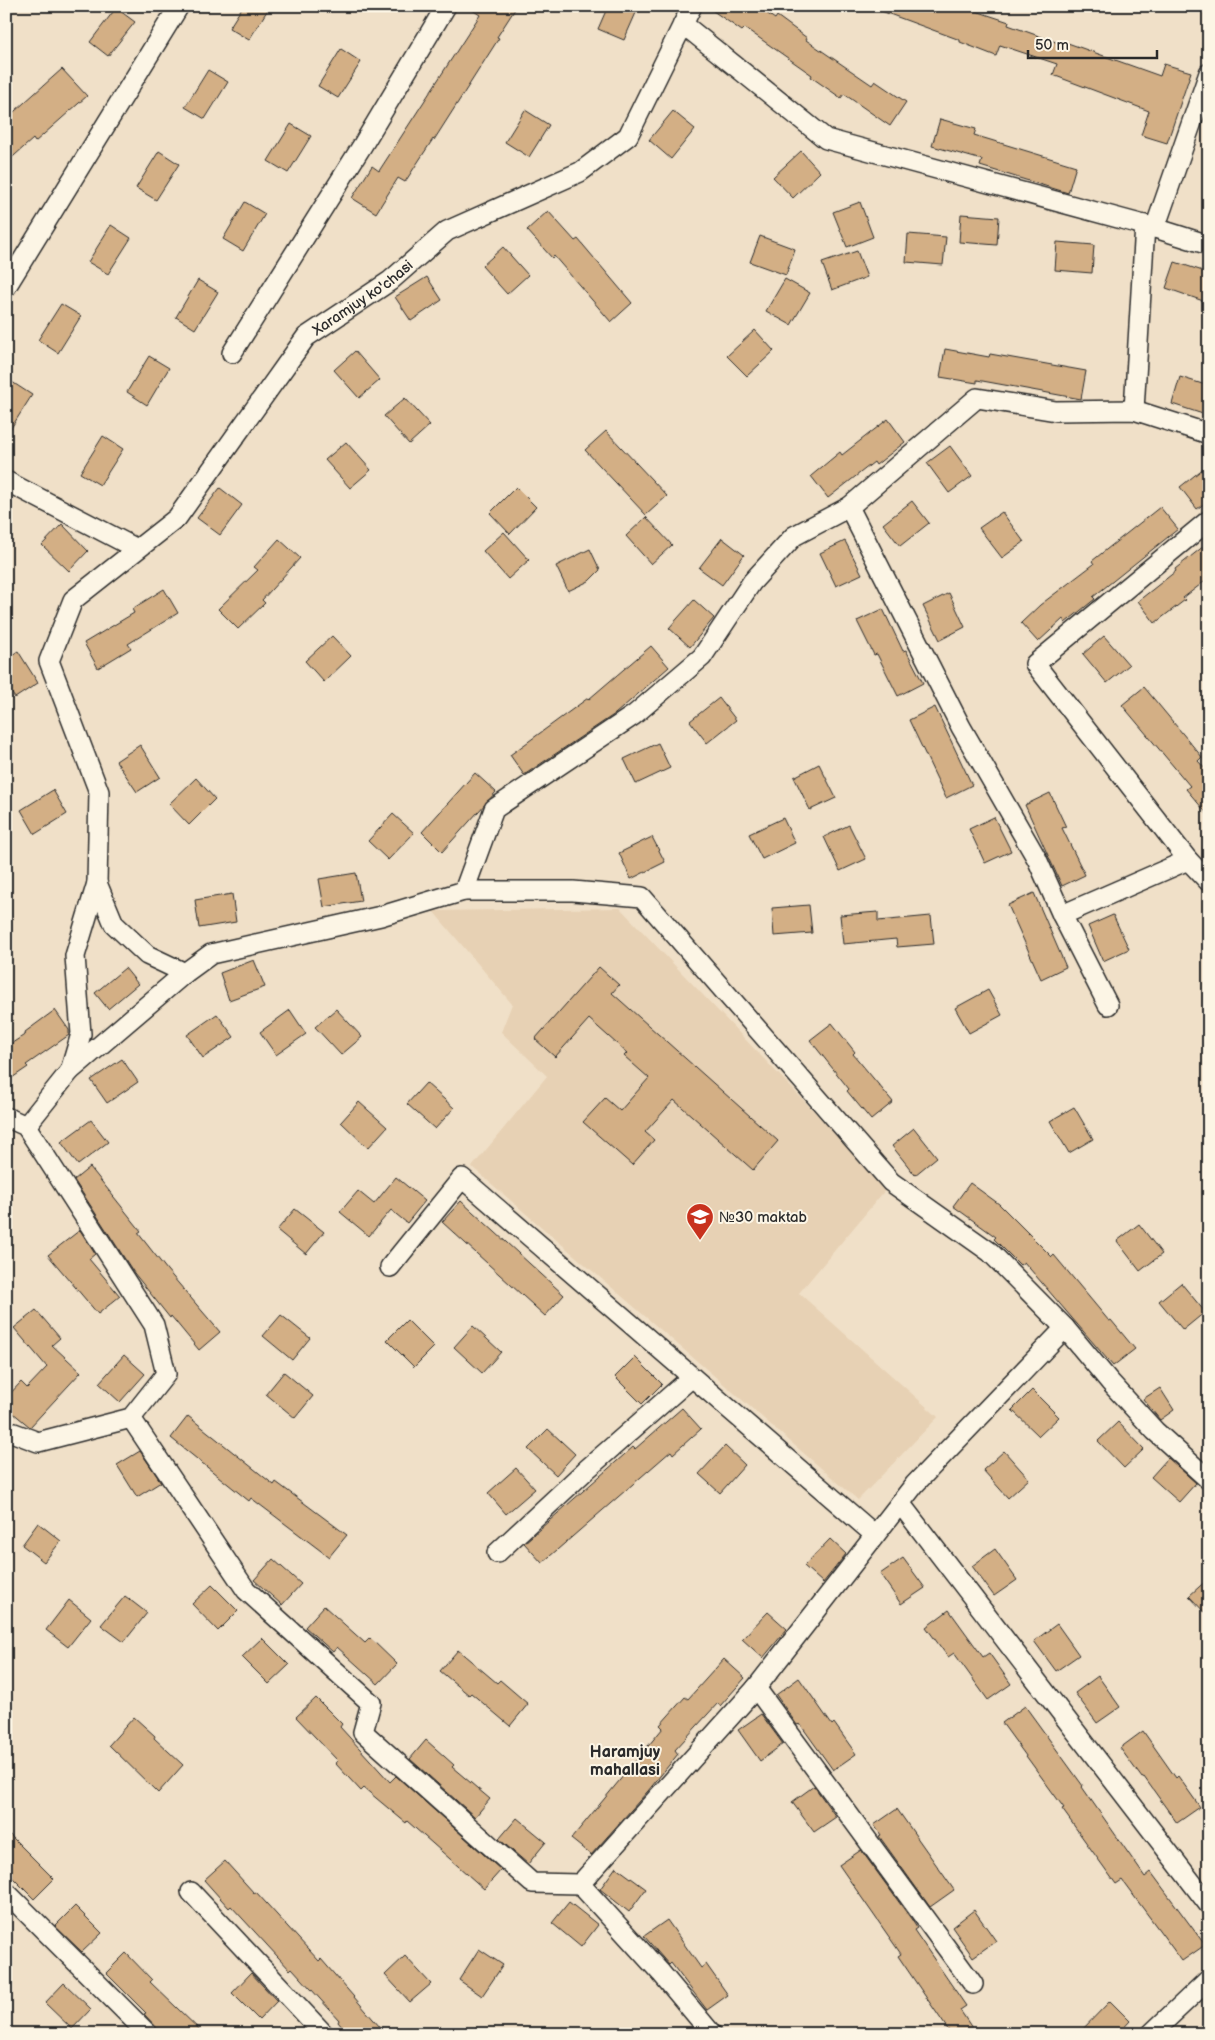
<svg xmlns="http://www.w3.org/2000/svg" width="1215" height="2040" font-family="'Balsamiq Sans',sans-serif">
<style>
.built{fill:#e7d1b4}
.building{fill:#d3af85;stroke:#2b2b2b}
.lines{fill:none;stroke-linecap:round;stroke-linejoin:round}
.street-casing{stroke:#2b2b2b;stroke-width:22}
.street{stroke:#fcf5e5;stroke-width:19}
.labels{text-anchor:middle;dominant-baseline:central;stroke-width:4;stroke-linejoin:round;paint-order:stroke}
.street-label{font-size:15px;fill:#2b2b2b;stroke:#fcf5e5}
.poi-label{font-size:15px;fill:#2b2b2b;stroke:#fcf5e5;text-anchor:start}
.neighbourhood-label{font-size:16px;font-weight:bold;fill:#2b2b2b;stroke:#fcf5e5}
</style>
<rect width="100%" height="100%" fill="#f0e0c8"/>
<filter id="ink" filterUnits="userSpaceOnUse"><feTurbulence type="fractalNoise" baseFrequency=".02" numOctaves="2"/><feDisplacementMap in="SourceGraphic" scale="10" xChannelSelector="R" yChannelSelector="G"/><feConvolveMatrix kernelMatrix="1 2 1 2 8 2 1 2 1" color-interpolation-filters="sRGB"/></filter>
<g filter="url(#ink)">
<!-- built -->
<path class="built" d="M620 908 887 1188 799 1293 938 1417 858 1500 472 1167 547 1076 501 1032 512 1004 433 911Z"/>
<!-- building -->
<path class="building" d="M243 6H270L249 40 229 28Z
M466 6H517L497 37 499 38 434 140 433 139 405 182 398 178 376 213 352 198 372 166 379 171 480 15Z
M608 6H639L624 40 598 29Z
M706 6H756L775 19 777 16 807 38 806 40 872 85 875 81 906 102 890 126 844 94 841 98 811 77 812 75 745 28 742 31Z
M873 6H961L1009 22 1008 25 1064 45 1065 42 1160 76 1164 64 1191 72 1167 143 1141 135 1149 111 1053 75 1057 64 1000 45 996 56 960 42V40L873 8Z
M116 8 135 22 108 56 90 42Z
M341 49 361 62 338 98 318 86Z
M62 69 87 96 35 142 33 139 6 163V119Z
M208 70 228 82 205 119 185 107Z
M525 110 549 125 529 157 505 142Z
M673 111 695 129 671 159 649 140Z
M940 119 976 129 974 135 1076 166 1068 193 980 166 982 160 932 146Z
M291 124 311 136 288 173 268 161Z
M159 151 179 164 156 200 136 188Z
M801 151 820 172 793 198 773 177Z
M245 202 265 214 243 251 223 239Z
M860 202 873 237 847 247 833 212Z
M548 211 575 241 578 239 632 303 611 322 554 256 552 258 527 230Z
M961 214 999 217 997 245 959 242Z
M111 225 131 238 108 274 88 262Z
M908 234 946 237 943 265 906 262Z
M760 236 795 249 786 275 750 262Z
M1057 242 1094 245 1092 273 1055 270Z
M503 247 528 275 507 294 482 266Z
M857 251 867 277 832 290 822 263Z
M1175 262 1209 273V303L1166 288Z
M427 277 442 300 411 321 395 297Z
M785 279 810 293 791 325 766 311Z
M198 280 218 292 195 329 176 317Z
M61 304 81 316 58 353 38 340Z
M755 330 774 351 747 376 727 356Z
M945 349 989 357 990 354 1086 371 1081 399 977 380V383L940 377Z
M355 351 380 380 359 398 334 370Z
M149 356 169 368 147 405 127 392Z
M1180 377 1209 386V416L1172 404Z
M12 382 32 395 6 436V391Z
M405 398 430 425 409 444 384 416Z
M888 419 905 442 876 465 874 462 828 498 811 476 840 452 842 455Z
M606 431 667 496 646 515 585 450Z
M103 436 123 449 100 485 80 473Z
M346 442 371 470 350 488 325 460Z
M950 446 972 476 949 493 927 463Z
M1209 464V500L1197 509 1180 487Z
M516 487 536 507 510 534 490 513Z
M220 488 242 505 220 535 197 518Z
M912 501 929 523 900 546 883 524Z
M1160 507 1178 529 1093 597 1095 599 1065 623 1063 619 1038 642 1021 623 1040 605 1094 564 1092 561Z
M1002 512 1024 542 1002 558 979 528Z
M646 517 672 545 651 564 626 536Z
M62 524 88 551 69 571 42 545Z
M504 532 529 560 508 579 483 551Z
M722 538 744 555 722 585 699 568Z
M279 539 300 558 262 600 265 603 238 629 218 609 258 570 254 567Z
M845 541 862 574 836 586 820 553Z
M1209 542V578L1183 598 1185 600 1155 623 1138 601 1176 571 1175 569Z
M590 549 600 570 589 581 568 591 556 566Z
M164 589 178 613 128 644 131 648 98 668 84 643 134 613 132 609Z
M949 593 965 627 940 640 923 606Z
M694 600 714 618 690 647 669 628Z
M883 609 903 651 906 650 923 683 898 696 877 654 874 655 857 621Z
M332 636 351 656 324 682 305 661Z
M1104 636 1129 665 1107 683 1083 654Z
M651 646 669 667 615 714 524 775 510 755 588 698 589 699Z
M18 651 38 683 15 698 6 685V659Z
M1144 687 1202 757 1198 761 1209 773V816L1186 789 1190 786 1122 705Z
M719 698 736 720 707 743 690 721Z
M935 707 972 785 946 798 909 720Z
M658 743 670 768 636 784 624 759Z
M140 745 160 777 137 792 116 761Z
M819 764 836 798 810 810 794 777Z
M475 773 496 792 442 852 422 832Z
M196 778 215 799 189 825 169 804Z
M53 790 67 814 35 834 21 810Z
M1050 793 1066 827 1062 828 1085 875 1062 886 1025 805Z
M393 814 414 833 388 860 368 841Z
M994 817 1011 851 985 863 969 829Z
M783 818 795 843 762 859 749 834Z
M849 825 866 859 840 871 824 837Z
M652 837 665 862 631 879 619 853Z
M356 873 361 901 324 907 319 879Z
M1034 893 1066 967 1041 979 1008 905Z
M232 894 236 922 199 928 195 900Z
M809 905 812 933 774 936 772 908Z
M878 912V921L931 916 934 944 897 947 896 939 843 944 840 915Z
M1113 915 1129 949 1103 961 1088 926Z
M254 960 265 987 229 1000 220 973Z
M599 967 619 985 612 993 778 1141 753 1170 674 1100 645 1132 654 1140 632 1165 583 1122 605 1098 620 1111 649 1078 624 1056 627 1053 589 1019 555 1057 535 1039Z
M125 968 138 984 108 1009 95 993Z
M988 990 1002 1015 969 1033 955 1008Z
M336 1009 362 1037 341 1055 315 1027Z
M55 1010 69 1030V1035L26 1065 28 1067 6 1082V1047L26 1034 25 1032Z
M290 1010 306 1034 276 1055 260 1032Z
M217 1014 234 1037 203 1058 187 1035Z
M832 1023 855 1052 853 1054 893 1102 871 1120 847 1091 849 1089 810 1040Z
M122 1059 138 1082 107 1103 91 1080Z
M426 1083 454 1108 435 1129 407 1104Z
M359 1102 387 1127 368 1148 341 1122Z
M1074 1107 1093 1139 1069 1153 1050 1121Z
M91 1120 108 1142 78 1165 61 1142Z
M914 1128 937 1157 915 1175 892 1146Z
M90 1167 141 1231 138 1233 167 1270 220 1332 199 1350 171 1316 170 1318 134 1273 74 1180Z
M396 1177 425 1201 407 1223 391 1210 369 1236 340 1212 358 1191 374 1204Z
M970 1183 999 1204 1052 1257 1054 1255 1109 1321 1111 1320 1135 1349 1113 1366 1024 1262 1020 1265 994 1239 996 1237 953 1206Z
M461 1201 564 1295 545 1316 442 1222Z
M295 1209 324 1232 306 1254 277 1230Z
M1139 1224 1162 1254 1140 1271 1117 1241Z
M80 1230 95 1254 89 1259 120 1296 98 1314 48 1255Z
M1181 1283 1205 1312 1183 1330 1159 1301Z
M36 1310 60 1338 52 1345 81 1372 30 1427 6 1407V1398L21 1382 27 1388 47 1367 14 1328Z
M281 1315 310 1338 292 1360 263 1336Z
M407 1320 434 1347 414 1367 387 1340Z
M473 1326 501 1352 482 1373 454 1347Z
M124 1355 145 1374 120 1402 99 1383Z
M635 1357 662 1384 642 1404 615 1377Z
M284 1372 313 1396 295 1418 266 1394Z
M1160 1388 1174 1410 1160 1420 1143 1399Z
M1032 1390 1059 1417 1039 1436 1012 1410Z
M682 1408 701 1429 673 1454 671 1451 542 1563 524 1543 633 1447 635 1449Z
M188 1416 274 1485 276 1482 347 1535 329 1557 251 1498 249 1501 171 1438Z
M1118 1422 1144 1449 1124 1468 1098 1441Z
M548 1429 575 1454 556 1475 528 1449Z
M725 1446 745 1465 720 1493 699 1474Z
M140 1451 161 1482 137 1497 117 1465Z
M1004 1451 1029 1479 1008 1498 983 1470Z
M1168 1458 1196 1483 1179 1502 1151 1477Z
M516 1468 535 1489 506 1514 488 1493Z
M38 1523 61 1541 44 1562 22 1545Z
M830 1539 846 1554 823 1583 804 1566Z
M995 1549 1017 1580 994 1596 972 1566Z
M903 1558 925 1588 901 1604 880 1574Z
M273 1559 301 1584 282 1605 254 1580Z
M1209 1578V1617L1189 1596Z
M212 1585 238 1611 218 1631 192 1604Z
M125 1596 147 1613 124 1642 101 1625Z
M69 1600 91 1618 68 1647 46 1630Z
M324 1606 365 1643 370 1638 397 1664 378 1684 337 1647 333 1652 305 1627Z
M949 1610 983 1657 989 1653 1011 1684 988 1700 954 1653 948 1657 926 1627Z
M768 1612 787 1629 763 1658 742 1639Z
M1057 1624 1079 1655 1056 1671 1034 1641Z
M262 1638 289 1665 269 1684 242 1657Z
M458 1650 497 1683 500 1680 528 1704 510 1726 471 1693 469 1695 440 1671Z
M724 1659 745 1678 720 1706 718 1703 675 1750 678 1754 648 1791 591 1855 571 1839 663 1728 660 1725 685 1697 688 1699Z
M1098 1676 1120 1707 1097 1723 1075 1693Z
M799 1678 832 1725 834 1723 856 1754 833 1770 800 1724 797 1725 776 1695Z
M316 1698 342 1724 340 1727 390 1782 396 1776 501 1870 484 1889 407 1821 406 1823 364 1788 361 1791 335 1763 338 1761 296 1717Z
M1025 1706 1083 1786 1082 1787 1145 1877 1151 1872 1205 1945 1182 1961 1122 1880 1116 1884 1062 1809 1064 1808 1002 1723Z
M761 1714 783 1744 760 1761 738 1730Z
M134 1717 155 1736 154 1738 183 1765 158 1793 109 1745Z
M1143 1731 1176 1778 1178 1776 1200 1807 1177 1823 1144 1777 1142 1778 1120 1748Z
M426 1740 454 1765 452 1767 490 1799 475 1817 410 1759Z
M814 1786 836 1817 814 1832 792 1802Z
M897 1809 954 1890 930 1907 879 1836 881 1835 874 1825Z
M517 1818 546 1842 528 1864 499 1839Z
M6 1831 54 1879 34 1899 6 1871Z
M861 1850 912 1920 917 1928 914 1930 966 2006 960 2010 976 2034H951L898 1956 901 1954 839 1865Z
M225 1861 254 1893 256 1892 319 1961 321 1959 386 2034H348L338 2022 339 2020 292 1968 290 1970 231 1906 229 1908 204 1880Z
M616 1867 646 1889 629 1912 600 1889Z
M569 1902 598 1925 581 1947 552 1923Z
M75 1906 102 1933 82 1952 55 1926Z
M974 1910 996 1941 973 1957 952 1927Z
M667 1920 701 1968 706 1964 728 1995 707 2010 671 1963 669 1965 644 1936Z
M479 1949 503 1965 482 1996 459 1980Z
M126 1953 152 1980 150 1982 204 2034H163L157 2028 144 2014 146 2013 106 1973Z
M405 1956 431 1984 410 2002 385 1975Z
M251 1973 277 2001 259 2020 232 1993Z
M64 1983 91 2009 72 2029 45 2003Z
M1110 2001 1130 2021 1118 2034H1078Z"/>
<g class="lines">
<defs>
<g id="street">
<path d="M683 24 826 139 1155 228 1209 245"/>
<path d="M1155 228 1209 73"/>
<path d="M6 287 179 6"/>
<path d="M232 353 362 146 446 6"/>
<path d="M1134 410 1145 225"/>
<path d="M6 481 137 549"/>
<path d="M849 507 961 727 1037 859 1062 915 1108 1005"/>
<path d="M1209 520 1035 664 1188 860 1209 882"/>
<path d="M464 891 494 809 634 715 702 657 752 582 794 536 849 507 977 398 1056 411 1134 410 1209 434"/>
<path d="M1062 915 1188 860"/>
<path d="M185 973 211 954 381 916 464 891H573L642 897 891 1182 990 1252 1065 1328 1110 1382 1155 1431 1209 1480"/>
<path d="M70 1071 185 973 147 955 114 924 97 883"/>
<path d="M6 1117 26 1126 154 1325 166 1374 131 1418 38 1442 6 1430"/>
<path id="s1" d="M26 1126 70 1071 81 1034 75 956 97 883 99 792 49 661 73 600 177 518 306 337 390 281 447 231 580 172 628 136 692 6"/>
<path d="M390 1267 462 1178 875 1535"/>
<path d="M131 1418 246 1590 371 1703 363 1732 532 1883 580 1884 661 1973 712 2034"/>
<path d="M900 1503 1209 1905"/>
<path d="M497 1553 586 1470 692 1377"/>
<path d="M756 1688 973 1984"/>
<path d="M580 1884 756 1688 915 1484 1065 1328"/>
<path d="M6 1892 148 2034"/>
<path d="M191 1892 324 2034"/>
<path d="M1151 2034 1209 1979"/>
</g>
</defs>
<!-- street casing -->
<use href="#street" class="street-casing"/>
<!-- street -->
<use href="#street" class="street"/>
</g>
</g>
<!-- icons -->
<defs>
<symbol id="school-pin" viewBox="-11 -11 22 30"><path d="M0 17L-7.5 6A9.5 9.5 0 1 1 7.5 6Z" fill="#c8321e" stroke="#fcf5e5"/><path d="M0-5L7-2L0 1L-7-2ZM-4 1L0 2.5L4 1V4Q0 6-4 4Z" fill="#fff"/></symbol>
</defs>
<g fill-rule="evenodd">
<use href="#school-pin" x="684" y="1201" width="32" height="43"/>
</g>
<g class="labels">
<!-- street labels -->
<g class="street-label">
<text stroke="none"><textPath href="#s1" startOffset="984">Xaramjuy ko'chasi</textPath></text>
</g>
<!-- poi labels -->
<g class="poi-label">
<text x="719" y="1217">№30 maktab</text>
</g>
<!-- neighbourhood labels -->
<g class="neighbourhood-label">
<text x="625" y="1752">Haramjuy<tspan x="625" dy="18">mahallasi</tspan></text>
</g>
</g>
<!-- margin -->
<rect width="1215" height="2040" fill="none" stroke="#fcf5e5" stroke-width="25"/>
<rect x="12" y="12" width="1190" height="2015" fill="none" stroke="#2b2b2b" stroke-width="2" filter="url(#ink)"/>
<!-- scale -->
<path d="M1028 50v8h129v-8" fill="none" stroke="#2b2b2b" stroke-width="2.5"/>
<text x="1035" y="50" font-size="15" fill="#2b2b2b" stroke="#fcf5e5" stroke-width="4" paint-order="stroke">50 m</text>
</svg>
